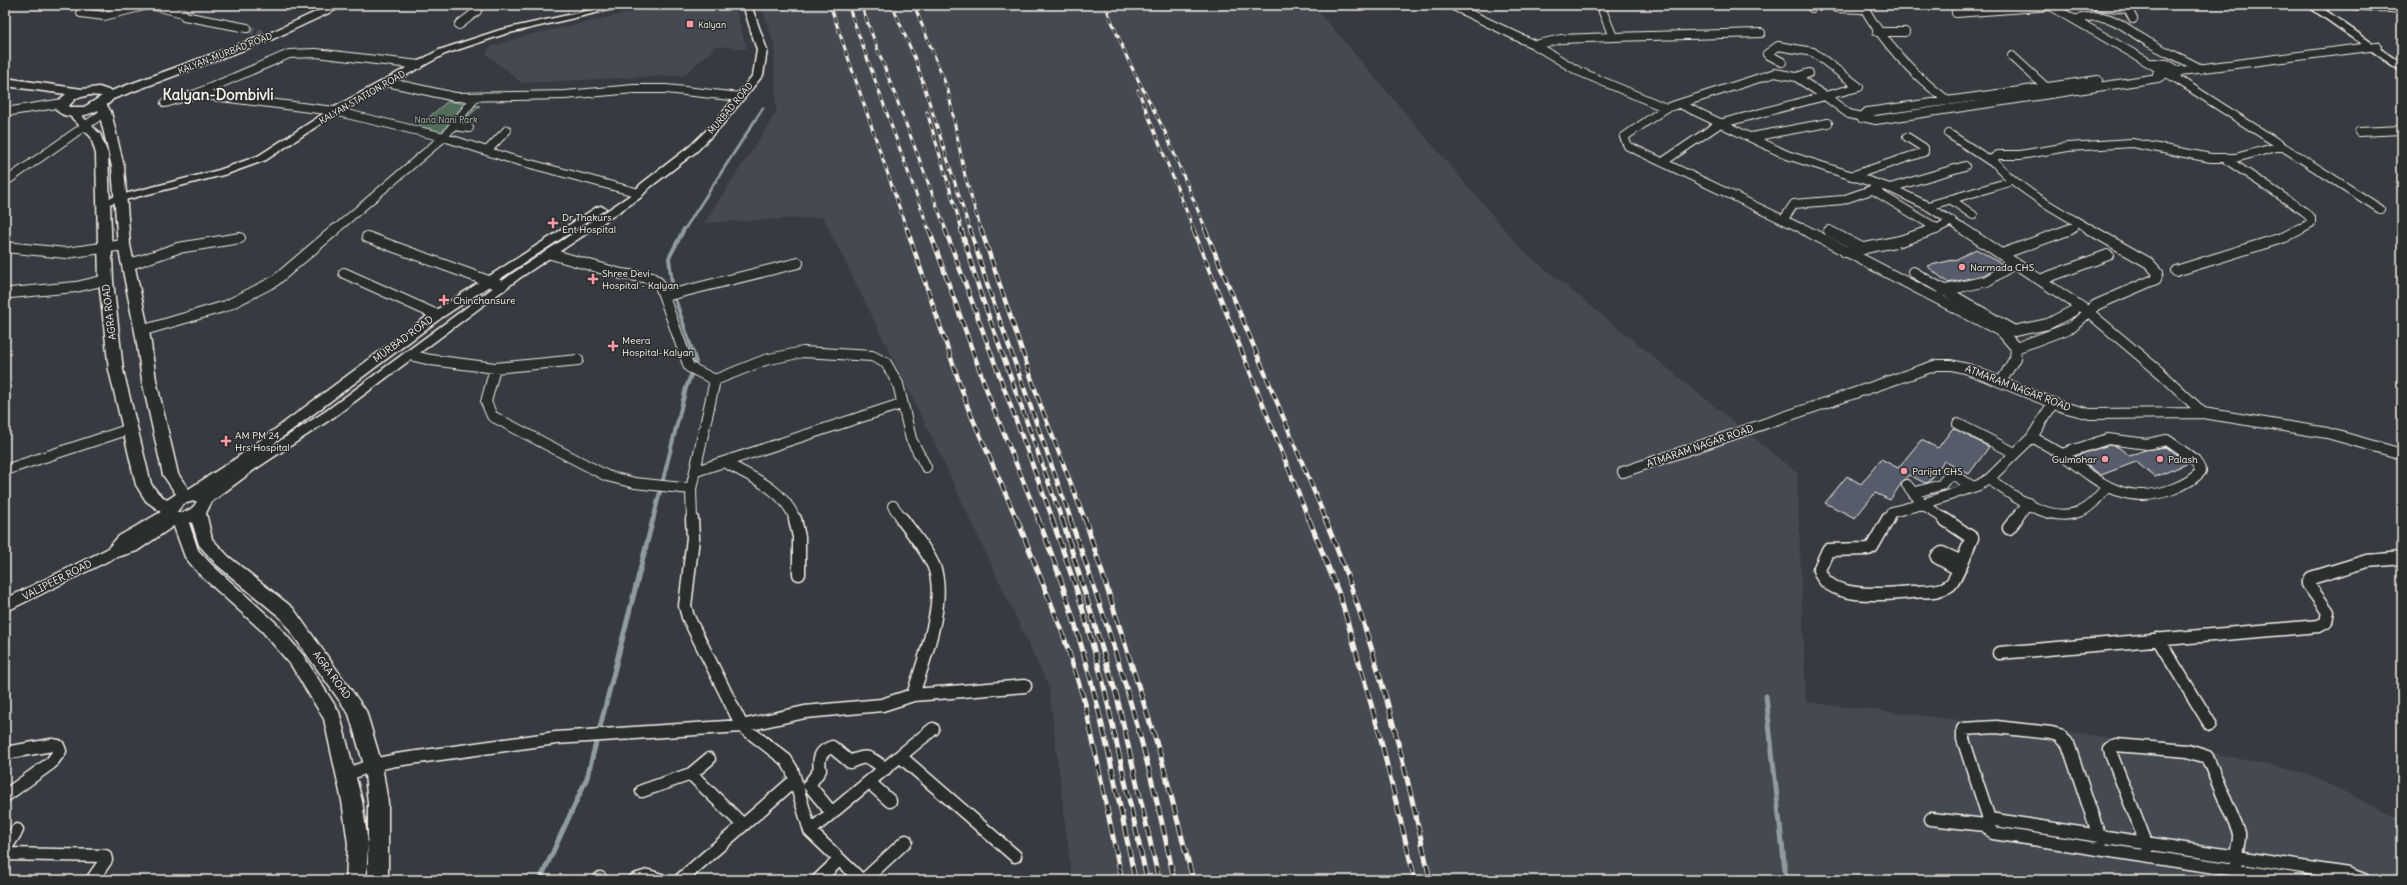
<svg xmlns="http://www.w3.org/2000/svg" width="2407" height="885" font-family="Delius,sans-serif">
<style>
.built{fill:#444851}
.green{fill:#536d5c;stroke:#a4afa2}
.lines{fill:none;stroke-linecap:round;stroke-linejoin:round}
.stream-far2{stroke:#909ca0;stroke-width:3}
.stream-far1{stroke:#909ca0;stroke-width:4}
.stream{stroke:#909ca0;stroke-width:5}
.building{fill:#565b6c;stroke:#f4f1e8}
.minor-tunnel{stroke:#53565a;stroke-width:8;stroke-dasharray:8 3.5;stroke-linecap:butt}
.minor-far2-casing{stroke:#f4f1e8;stroke-width:10}
.minor-far1-casing{stroke:#f4f1e8;stroke-width:12}
.minor-casing{stroke:#f4f1e8;stroke-width:15}
.tertiary-casing{stroke:#f4f1e8;stroke-width:3}
.secondary-casing{stroke:#f4f1e8;stroke-width:3}
.primary-casing{stroke:#f4f1e8;stroke-width:3}
.minor-far2{stroke:#2a2d2e;stroke-width:8}
.minor-far1{stroke:#2a2d2e;stroke-width:10}
.minor{stroke:#2a2d2e;stroke-width:12}
.tertiary{fill:#2a2d2e;fill-rule:evenodd}
.secondary{fill:#2a2d2e;fill-rule:evenodd}
.primary{fill:#2a2d2e;fill-rule:evenodd}
.rail-far2-casing{stroke:#f4f1e8;stroke-width:3}
.rail-far1-casing{stroke:#f4f1e8;stroke-width:4.5}
.rail-casing{stroke:#f4f1e8;stroke-width:5}
.rail-far2{stroke:#2a2d2e;stroke-width:2;stroke-dasharray:6;stroke-linecap:butt}
.rail-far1{stroke:#2a2d2e;stroke-width:3;stroke-dasharray:8;stroke-linecap:butt}
.rail{stroke:#2a2d2e;stroke-width:3.5;stroke-dasharray:10;stroke-linecap:butt}
.poi-dot{fill:#ff9aa2;stroke:#2a2d2e;stroke-width:1.5}
.labels{text-anchor:middle;dominant-baseline:central;stroke-width:3;stroke-linejoin:round;paint-order:stroke}
.far-poi-label{font-size:9px;fill:#f4f1e8;stroke:#2a2d2e;text-anchor:start}
.far-street-label{font-size:9px;fill:#f4f1e8;stroke:#2a2d2e}
.far-park-label{font-size:9px;fill:#acb6a9;stroke:#2a2d2e}
.poi-label{font-size:10px;fill:#f4f1e8;stroke:#2a2d2e;text-anchor:start}
.street-label{font-size:10px;fill:#f4f1e8;stroke:#2a2d2e}
.far-town-label{font-size:15px;font-weight:bold;fill:#f4f1e8;stroke:#2a2d2e}
</style>
<rect width="100%" height="100%" fill="#373b41"/>
<filter id="ink" filterUnits="userSpaceOnUse"><feTurbulence type="fractalNoise" baseFrequency=".025" numOctaves="2"/><feDisplacementMap in="SourceGraphic" scale="8" xChannelSelector="R" yChannelSelector="G"/><feConvolveMatrix kernelMatrix="1 2 1 2 8 2 1 2 1" color-interpolation-filters="sRGB"/></filter>
<g filter="url(#ink)">
<!-- built -->
<path class="built" d="M666 5H734L747 49 716 46 685 75 522 83 486 54 490 47 524 36Z
M761 5H1313L1523 251 1797 473 1806 702 2175 745 2306 773 2402 820V880H1072L1049 688 936 446 823 217 704 223 776 113 774 44Z"/>
<!-- green -->
<path class="green" d="M448 101 480 106 448 134 417 127Z"/>
<g class="lines">
<!-- stream-far2 -->
<path class="stream-far2" d="M684 230 763 108"/>
<!-- stream-far1 -->
<path class="stream-far1" d="M673 292 669 258 684 229
M653 520 686 388 696 362 674 296"/>
<!-- stream -->
<path class="stream" d="M1766 696 1786 880
M540 880 587 778 653 519"/>
</g>
<!-- building -->
<path class="building" d="M1976 249 2002 264 1984 275 1948 283 1927 266 1957 259Z
M1953 428 1989 447 1969 474 1944 461 1929 482 1925 483 1909 475 1903 481 1890 500 1875 493 1855 518 1825 503 1847 476 1861 484 1881 459 1898 468 1921 440 1938 448Z
M2109 445 2118 447 2130 456 2145 450 2166 447 2189 463 2155 477 2136 462 2101 475 2075 456Z"/>
<g class="lines">
<!-- minor-tunnel -->
<path class="minor-tunnel" d="M247 28 262 34"/>
<defs>
<path id="minor-far2" d="M88 5 81 9V13L104 16 148 5
M102 5 126 9
M151 5 183 13 184 16 247 28
M1451 5 1535 45 1578 71 1666 108
M1810 5 1812 8
M1833 5 1836 8 1864 9
M2049 5 2177 79 2380 209
M2089 5 2128 9 2133 19
M2352 5 2402 9
M1863 6C1885 45 1912 74 1948 101
M1956 13 2051 6
M2082 22 2077 19C2112 10 2122 27 2148 42 2165 52 2184 59 2201 69
M459 25 477 11 478 5
M1877 32H1905
M1613 37 1761 33
M1535 45 1561 39 1613 37 1603 12 1604 5
M2012 56 2048 89
M1782 62 1767 54 1778 46 1813 52 1859 87 1825 96 1796 77 1775 73 1666 108 1624 137 1628 146 1805 230
M2153 63 2167 64 2180 72
M2157 74 2377 46
M1797 77 1809 73
M387 82 455 97 565 95 634 89H666L740 97
M196 94 334 111 444 137 508 158 639 193
M165 103 196 94 289 54 316 53 419 65
M1680 104 1787 155 1890 188 1928 206 1964 230
M5 112 63 103
M1861 118 1867 112 2098 80
M453 126 469 128
M2359 132 2402 130
M1949 134 1992 162
M1751 137 1828 123
M487 151 507 130
M2224 158 2304 211 2311 219V223L2298 230
M1663 162 1719 124 1825 96 1849 114 1876 120 2158 78 2163 75
M1851 176 1924 152V148L1907 137
M5 182 105 112
M1890 188 1965 166
M1873 190 1938 229
M1950 199 1973 215
M1928 206 2006 183
M1784 219 1794 204 1842 200 1883 186
M335 230 444 137 475 98
M1934 230 1952 221
M2068 230 2073 228
M2091 230C2059 211 2014 188 1992 159L1998 155H2020L2068 147 2132 143 2211 158H2235L2281 146"/>
<path id="minor-far1" d="M1803 229 2002 332 2016 348 2015 358 2001 382
M1963 229 2087 311 2162 374 2203 413
M1829 231 1864 249
M367 237 502 286
M5 247 66 253 124 245
M1845 252 1900 241 1936 229
M551 254 621 274 652 278 659 283 689 367 715 380 765 360 803 352 872 356 886 363 898 384 911 439 926 467
M2002 254 2071 229
M128 265 178 248 240 238
M2176 271 2285 237 2300 229
M1913 272 2014 331 2048 324 2073 311
M344 273 437 315
M2040 280 2108 255
M1942 291 1987 281 2015 263
M10 293 76 287 106 280
M665 296 798 263
M141 331 226 306 275 281 336 229
M2016 348 2072 327 2096 305 2156 279 2158 273 2149 263 2089 229
M410 355 431 360 495 368 578 360
M495 368 486 402 492 416 607 476 635 483 691 489
M1958 424 2015 453
M2032 437 2062 454
M2108 439 2147 444 2167 440 2195 460 2201 471C2194 480 2183 485 2173 489 2125 507 2098 482 2062 454Z
M724 462C749 476 785 489 795 520
M5 470 130 429
M696 471 901 404
M1623 472 1937 365H1951L1968 369 2063 407 2090 414 2203 413 2327 433 2402 454
M1989 479C2014 496 2049 525 2081 511 2091 507 2099 496 2106 488
M1907 485 1923 504
M1913 493 1941 485 1951 473 1973 487
M1923 504 1946 520
M1923 504 1979 485 1989 479 2032 437 2053 403
M893 506 903 520
M692 520 691 489 715 380
M1888 520 1892 512 1923 504
M2015 520 2028 503"/>
<path id="minor" d="M692 519 693 538 685 606 688 617 742 726 805 712 882 705 913 695 1025 686
M795 519 799 537V574
M902 519C913 534 927 550 934 567 947 601 923 662 913 695
M1888 519 1872 547 1868 549 1828 550 1819 570C1828 601 1886 594 1911 592 1924 591 1939 593 1950 585 1957 579 1967 548 1972 538L1944 519
M2009 528 2016 519
M1958 569 1937 557 1942 553 1962 562
M2158 639 2210 724
M1999 653 2319 626 2326 622 2328 612 2308 584 2311 578 2367 561 2402 558
M5 753 52 745 58 746 60 751 51 763 5 796
M900 756 933 729
M691 774 743 825
M345 775 373 765 396 760 556 738 742 726 786 760 792 770 810 831 861 880
M869 782 890 801
M642 791 691 774 709 759
M832 813 809 785 820 770C818 758 820 751 832 747L850 762C868 754 870 757 885 769
M1931 819 1985 825
M1989 819 1963 739V729L1996 727 2051 733 2059 735 2068 744 2101 842
M810 831 900 756 1015 856
M2148 848 2111 754 2110 750 2116 745 2188 751 2207 757 2239 833C2240 844 2234 852 2237 863
M5 849 17 830
M5 854 105 856 106 860 92 880
M600 878 601 880
M635 880 648 876 661 880
M680 880 795 780
M818 880 839 860
M864 880 906 841
M2300 880 1993 833 1985 825 1989 819 2348 874 2364 880"/>
<path id="tertiary" d="M614 5H630L505 34 445 54 337 113 266 160 227 174 109 204H101L100 202 101 200 219 170 258 156 331 109 439 50 500 30Z
M743 5H751L767 50 763 75 722 125 697 151 649 188 640 198 521 277 334 417 254 470 210 503H200L198 499 205 492 197 498H187L185 494 187 490 235 459 433 312 597 207 601 206 606 209 441 318 264 451 326 411 513 273 632 194 641 184 689 147 716 121 753 75 757 50Z
M161 512 167 516 173 514 178 515 180 519 178 523 137 551 114 558 5 612V599L107 549 119 536Z"/>
<path id="secondary" d="M2306 5H2318L2402 64V72Z
M101 101 105 102 111 112 124 167 130 245 150 337 156 380 178 474 189 490 204 491 213 499 206 513 212 539 229 557 293 608 366 711 382 765 388 803V880H368V803L364 765 349 714 281 618 217 565 199 545 192 522 189 523 198 550 212 565 274 621 303 655 339 712 362 801 368 844 366 880H346L348 844 342 801 324 719 291 665 262 631 200 575 185 557 173 524 162 521 160 511 146 501 136 485 109 370 99 281 96 154 91 137 66 112 72 109 76 110 100 134 108 154 113 281 123 370 151 484 158 493 167 500 176 494 163 475 142 380 136 337 118 245 112 167 99 112 95 104ZM194 501H197C193 510 185 513 176 513L183 504Z"/>
<path id="primary" d="M331 5H346L273 39 113 99C103 112 67 126 55 108L58 101 66 94 5 86V78L82 89 99 87 111 91 265 35ZM89 95 102 96 84 107H68L75 99Z"/>
</defs>
<!-- minor-far2 casing -->
<use href="#minor-far2" class="minor-far2-casing"/>
<!-- minor-far1 casing -->
<use href="#minor-far1" class="minor-far1-casing"/>
<!-- minor casing -->
<use href="#minor" class="minor-casing"/>
<!-- tertiary casing -->
<use href="#tertiary" class="tertiary-casing"/>
<!-- secondary casing -->
<use href="#secondary" class="secondary-casing"/>
<!-- primary casing -->
<use href="#primary" class="primary-casing"/>
<!-- minor-far2 -->
<use href="#minor-far2" class="minor-far2"/>
<!-- minor-far1 -->
<use href="#minor-far1" class="minor-far1"/>
<!-- minor -->
<use href="#minor" class="minor"/>
<!-- tertiary -->
<use href="#tertiary" class="tertiary"/>
<!-- secondary -->
<use href="#secondary" class="secondary"/>
<!-- primary -->
<use href="#primary" class="primary"/>
<defs>
<path id="rail-far2" d="M830 5 907 230
M848 5 929 230
M861 5 946 230
M892 5 916 61 970 230
M914 5 948 90 965 176 981 230
M1105 5 1128 60 1166 134 1206 230
M1138 90 1194 230
M927 112 962 230"/>
<path id="rail-far1" d="M907 229 968 408 1017 520
M929 229 991 402 1039 520
M945 229 1053 520
M961 229 980 292 1062 520
M970 229 989 290 1071 520
M981 229 1040 404 1085 520
M1193 229 1309 520
M1205 229 1326 520"/>
<path id="rail" d="M1017 519 1062 631 1085 703 1122 880
M1038 519C1085 634 1111 758 1135 880
M1052 519 1079 597 1103 682 1147 880
M1062 519 1117 697 1159 880
M1070 519C1113 637 1150 756 1174 880
M1085 519 1161 757 1193 880
M1309 519 1341 599 1379 732 1415 880
M1325 519C1373 634 1404 758 1430 880"/>
</defs>
<!-- rail-far2 casing -->
<use href="#rail-far2" class="rail-far2-casing"/>
<!-- rail-far1 casing -->
<use href="#rail-far1" class="rail-far1-casing"/>
<!-- rail casing -->
<use href="#rail" class="rail-casing"/>
<!-- rail-far2 -->
<use href="#rail-far2" class="rail-far2"/>
<!-- rail-far1 -->
<use href="#rail-far1" class="rail-far1"/>
<!-- rail -->
<use href="#rail" class="rail"/>
</g>
</g>
<!-- markers -->
<g class="poi-dot">
<rect x="686" y="20" width="8" height="8" rx="2"/>
<path d="M551 217h4v4h4v4h-4v4h-4v-4h-4v-4h4z"/>
<circle cx="1962" cy="267" r="4"/>
<path d="M591 273h4v4h4v4h-4v4h-4v-4h-4v-4h4z"/>
<path d="M442 294h4v4h4v4h-4v4h-4v-4h-4v-4h4z"/>
<path d="M611 340h4v4h4v4h-4v4h-4v-4h-4v-4h4z"/>
<path d="M224 435h4v4h4v4h-4v4h-4v-4h-4v-4h4z"/>
<circle cx="2105" cy="459" r="4"/>
<circle cx="2160" cy="459" r="4"/>
<circle cx="1904" cy="471" r="4"/>
</g>
<g class="labels">
<!-- far-poi labels -->
<g class="far-poi-label">
<text x="698" y="24">Kalyan</text>
</g>
<!-- far-street labels -->
<g class="far-street-label">
<text transform="translate(225 53) rotate(-21)">KALYAN-MURBAD ROAD</text>
<text transform="translate(362 97) rotate(-30)">KALYAN STATION ROAD</text>
<text transform="translate(730 108) rotate(-50)">MURBAD ROAD</text>
</g>
<!-- far-park labels -->
<g class="far-park-label">
<text x="446" y="119">Nana Nani Park</text>
</g>
<!-- poi labels -->
<g class="poi-label">
<text x="562" y="217">Dr Thakurs<tspan x="562" dy="12">Ent Hospital</tspan></text>
<text x="1970" y="267">Narmada CHS</text>
<text x="602" y="273">Shree Devi<tspan x="602" dy="12">Hospital - Kalyan</tspan></text>
<text x="453" y="300">Chinchansure</text>
<text x="622" y="340">Meera<tspan x="622" dy="12">Hospital-Kalyan</tspan></text>
<text x="235" y="435">AM PM 24<tspan x="235" dy="12">Hrs Hospital</tspan></text>
<text x="2097" y="459" text-anchor="end">Gulmohar</text>
<text x="2168" y="459">Palash</text>
<text x="1912" y="471">Parijat CHS</text>
</g>
<!-- street labels -->
<g class="street-label">
<text transform="translate(109 312) rotate(-97)">AGRA ROAD</text>
<text transform="translate(403 339) rotate(-36)">MURBAD ROAD</text>
<text transform="translate(2018 388) rotate(21)">ATMARAM NAGAR ROAD</text>
<text transform="translate(1700 446) rotate(-19)">ATMARAM NAGAR ROAD</text>
<text transform="translate(57 580) rotate(-27)">VALIPEER ROAD</text>
<text transform="translate(332 675) rotate(54)">AGRA ROAD</text>
</g>
<!-- far-town labels -->
<g class="far-town-label">
<text x="218" y="94">Kalyan-Dombivli</text>
</g>
</g>
<!-- margin -->
<rect width="2407" height="885" fill="none" stroke="#2a2d2e" stroke-width="20"/>
<rect x="10" y="10" width="2387" height="865" fill="none" stroke="#f4f1e8" stroke-width="1.5" filter="url(#ink)"/>
</svg>
